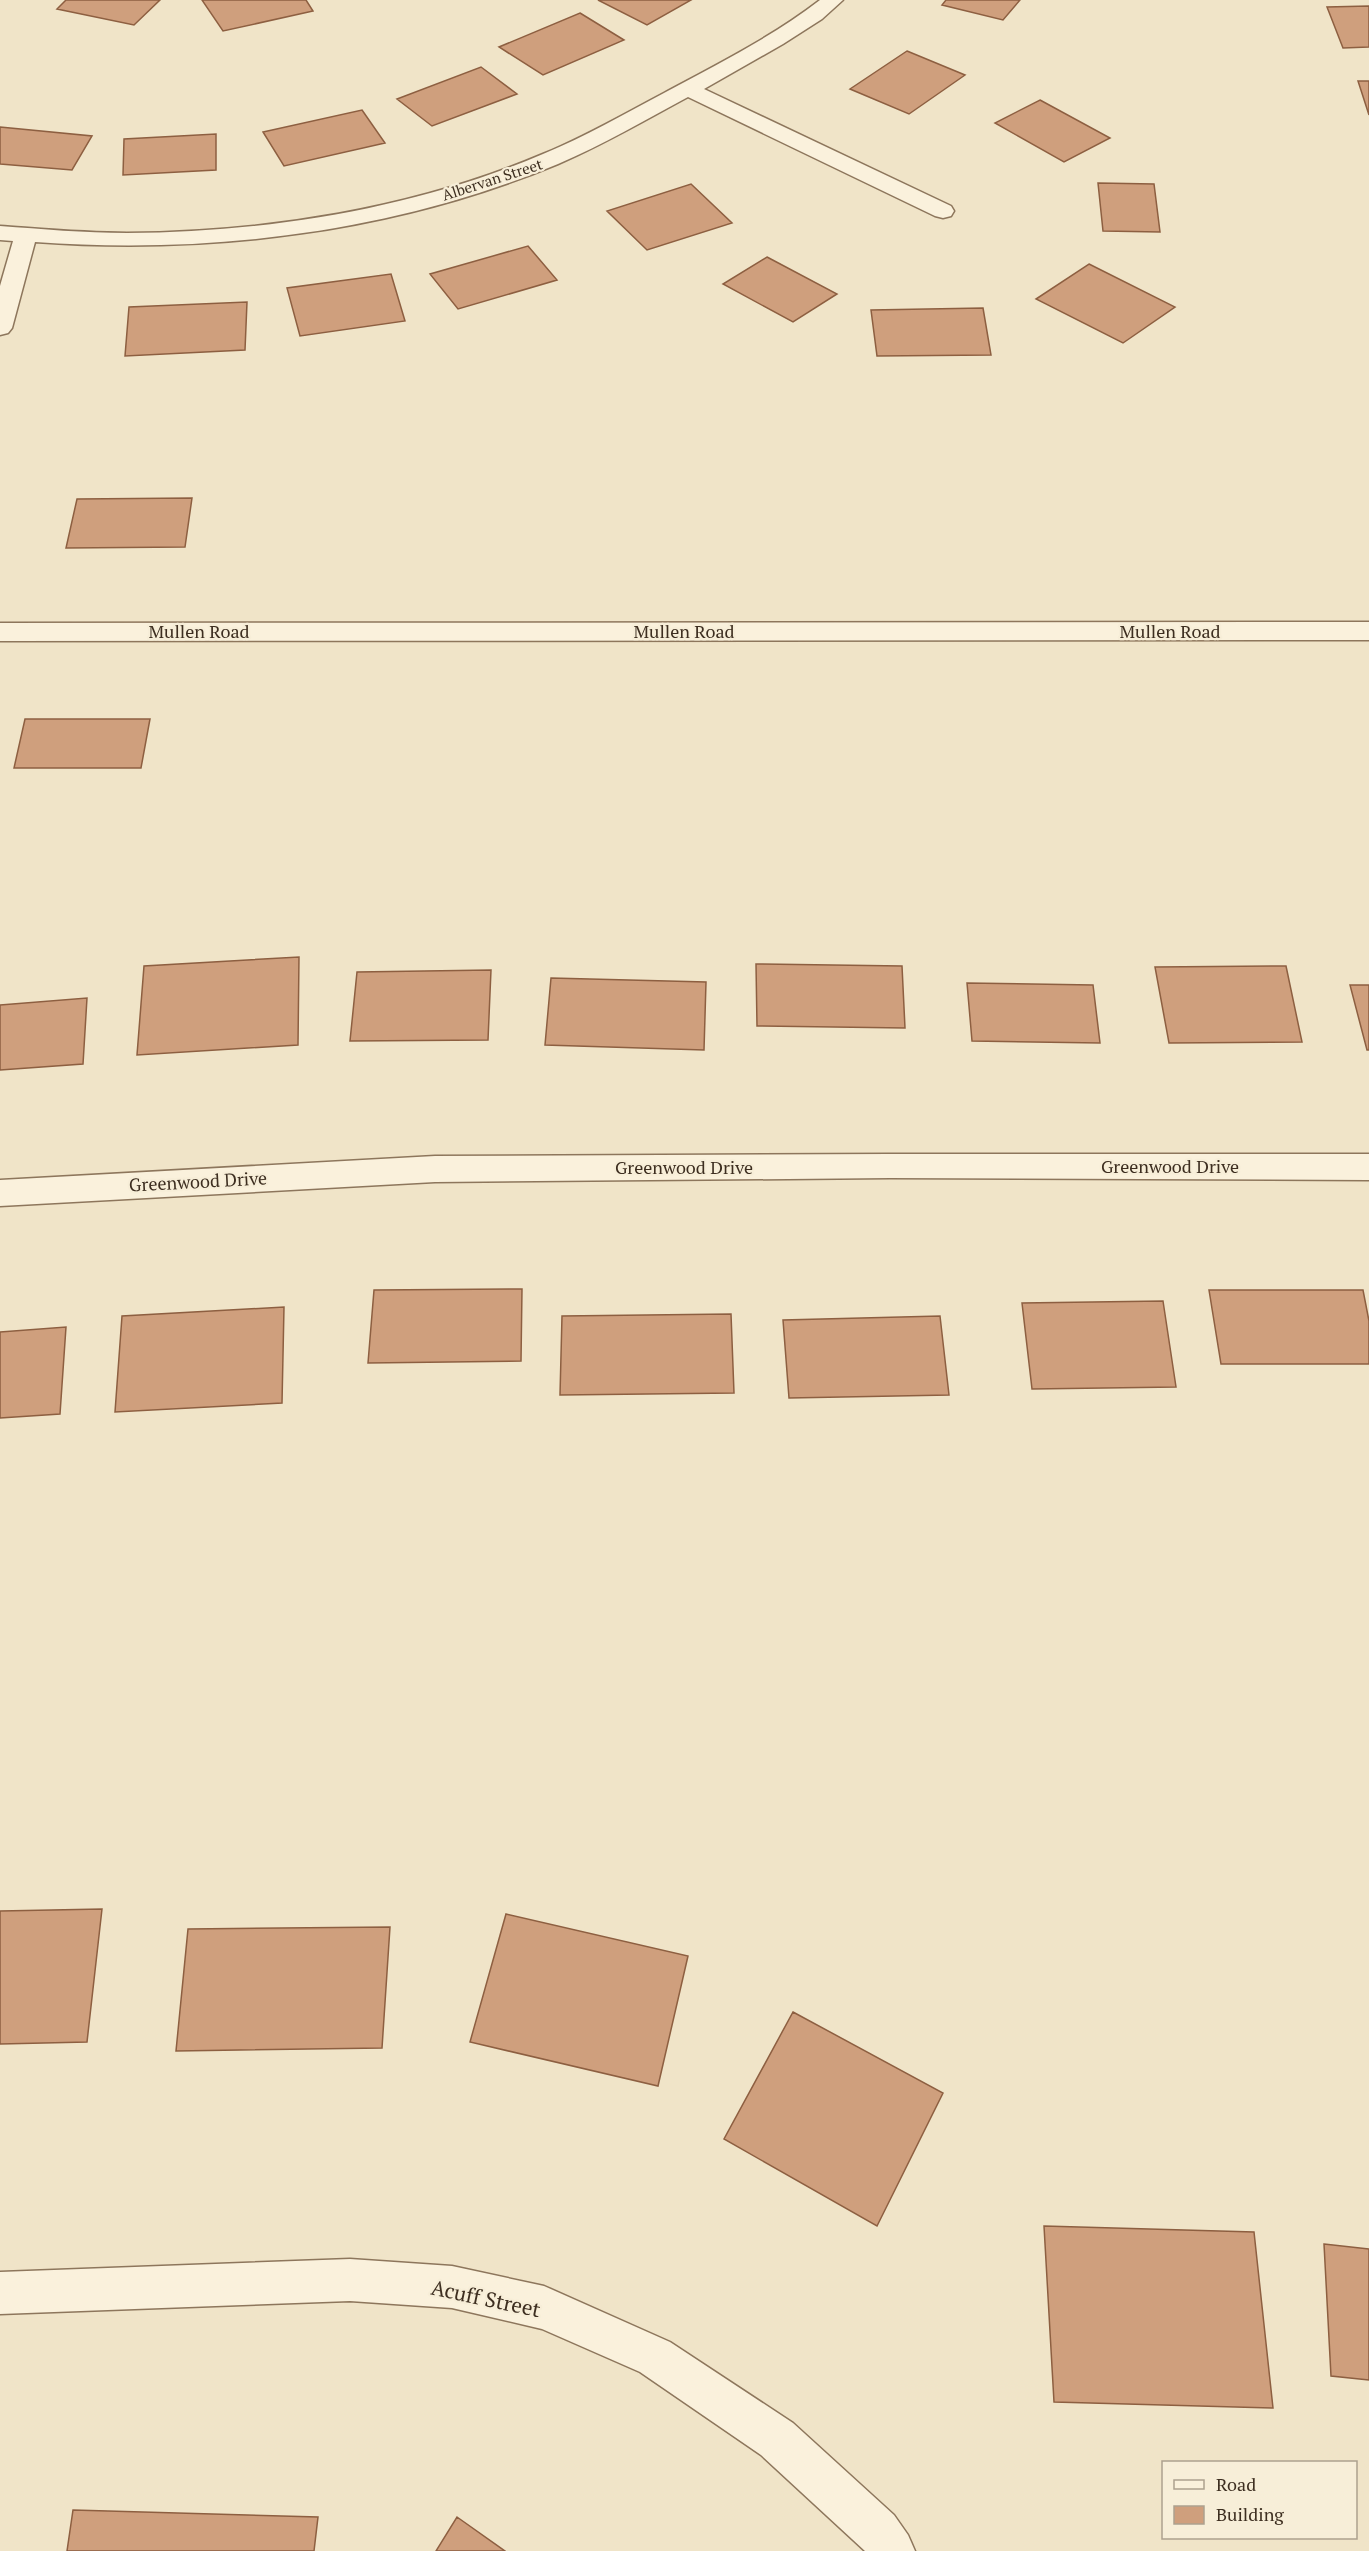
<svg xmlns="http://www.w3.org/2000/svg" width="1369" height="2551" font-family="'PT Serif',serif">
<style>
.building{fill:#cf9f7d;stroke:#8d5f41;stroke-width:1.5}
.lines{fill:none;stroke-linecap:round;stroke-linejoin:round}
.minor-casing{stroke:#8d765c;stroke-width:3}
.minor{fill:#faf1dc;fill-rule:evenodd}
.labels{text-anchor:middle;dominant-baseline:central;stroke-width:4.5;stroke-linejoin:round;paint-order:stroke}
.far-street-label{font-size:15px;fill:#3d2e20;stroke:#f7eed8}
.street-label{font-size:18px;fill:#3d2e20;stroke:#f7eed8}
.near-street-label{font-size:21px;fill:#3d2e20;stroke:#f7eed8}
</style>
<rect width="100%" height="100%" fill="#f0e4c8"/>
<!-- building -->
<path class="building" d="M66 0H160L134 25 57 9Z
M202 0H306L313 11 223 31Z
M598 0H691L647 25Z
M946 0H1020L1003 20 942 5Z
M1369 6V47L1343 48 1327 7Z
M580 13 624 40 543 75 499 47Z
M907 51 965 75 909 114 850 89Z
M481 67 517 94 432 126 397 99Z
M1358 81H1369V115Z
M1040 100 1110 138 1064 162 995 123Z
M362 110 385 143 284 166 263 132Z
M0 127 92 136 72 170 0 164Z
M216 134V170L123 175 124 139Z
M1098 183 1154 184 1160 232 1103 231Z
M691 184 732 223 647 250 607 211Z
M528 246 557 280 458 309 430 274Z
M767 257 837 294 793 322 723 284Z
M1089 264 1175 307 1123 343 1036 299Z
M391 274 405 321 300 336 287 288Z
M247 302 245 350 125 356 129 307Z
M983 308 991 355 877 356 871 310Z
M192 498 185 547 66 548 77 499Z
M25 719H150L141 768H14Z
M299 957 298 1045 137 1055 144 966Z
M756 964 902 966 905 1028 757 1026Z
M1286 966 1302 1042 1169 1043 1155 967Z
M491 970 488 1040 350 1041 357 972Z
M551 978 706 982 704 1050 545 1045Z
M967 983 1093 985 1100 1043 972 1041Z
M1350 985H1369V1050H1367Z
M87 998 83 1064 0 1070V1005Z
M522 1289 521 1361 368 1363 374 1290Z
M1209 1290H1363L1369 1321V1364H1221Z
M1163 1301 1176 1387 1032 1389 1022 1303Z
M284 1307 282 1403 115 1412 122 1316Z
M731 1314 734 1393 560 1395 562 1316Z
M940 1316 949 1395 789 1398 783 1320Z
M66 1327 60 1414 0 1418V1332Z
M102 1909 87 2042 0 2044V1911Z
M506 1914 688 1956 658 2086 470 2042Z
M390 1927 382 2048 176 2051 188 1929Z
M793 2012 943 2093 877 2226 724 2139Z
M1044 2226 1254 2232 1273 2408 1054 2402Z
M1324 2244 1369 2249V2380L1331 2376Z
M73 2510 318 2517 314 2551H67Z
M457 2517 505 2551H436Z"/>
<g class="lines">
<defs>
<path id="minor" d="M820 0H843L822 19 783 44 704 89 951 206 954 211 951 216 943 218 935 216 688 97C645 120 603 145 558 164 395 232 211 255 35 242L12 328 8 333 0 335V286L13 241 0 240V226C42 229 84 233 127 233 267 232 413 209 543 154 585 137 624 114 664 93 718 64 772 37 820 0Z
M1369 622V640L0 641V623Z
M890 1154H1369V1180L890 1178 435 1182 0 1206V1180L435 1156Z
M350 2259 452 2266 544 2286 670 2342 793 2423 894 2515 908 2535 915 2551H865L761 2455 640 2372 542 2329 452 2308 350 2301 0 2314V2272Z"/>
</defs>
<!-- minor casing -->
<use href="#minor" class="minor-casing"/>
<!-- minor -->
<use href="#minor" class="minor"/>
</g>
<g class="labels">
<!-- far-street labels -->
<g class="far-street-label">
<text transform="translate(492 179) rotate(-18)">Albervan Street</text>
</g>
<!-- street labels -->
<g class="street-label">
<text x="199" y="631">Mullen Road</text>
<text x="684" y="631">Mullen Road</text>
<text x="1170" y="631">Mullen Road</text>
<text x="1170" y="1166">Greenwood Drive</text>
<text x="684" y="1167">Greenwood Drive</text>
<text transform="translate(198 1181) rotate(-3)">Greenwood Drive</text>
</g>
<!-- near-street labels -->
<g class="near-street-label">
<text transform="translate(486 2298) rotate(12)">Acuff Street</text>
</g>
</g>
<!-- legend -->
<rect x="1162" y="2461" width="195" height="78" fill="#f7eed8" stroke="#ada18e" stroke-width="1.5"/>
<rect x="1174" y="2480" width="30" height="9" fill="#faf1dc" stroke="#ada18e" stroke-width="1.5"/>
<text x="1216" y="2491" font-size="18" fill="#3d2e20">Road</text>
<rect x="1174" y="2506" width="30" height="18" fill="#cf9f7d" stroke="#ada18e" stroke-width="1.5"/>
<text x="1216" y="2521" font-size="18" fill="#3d2e20">Building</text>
</svg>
